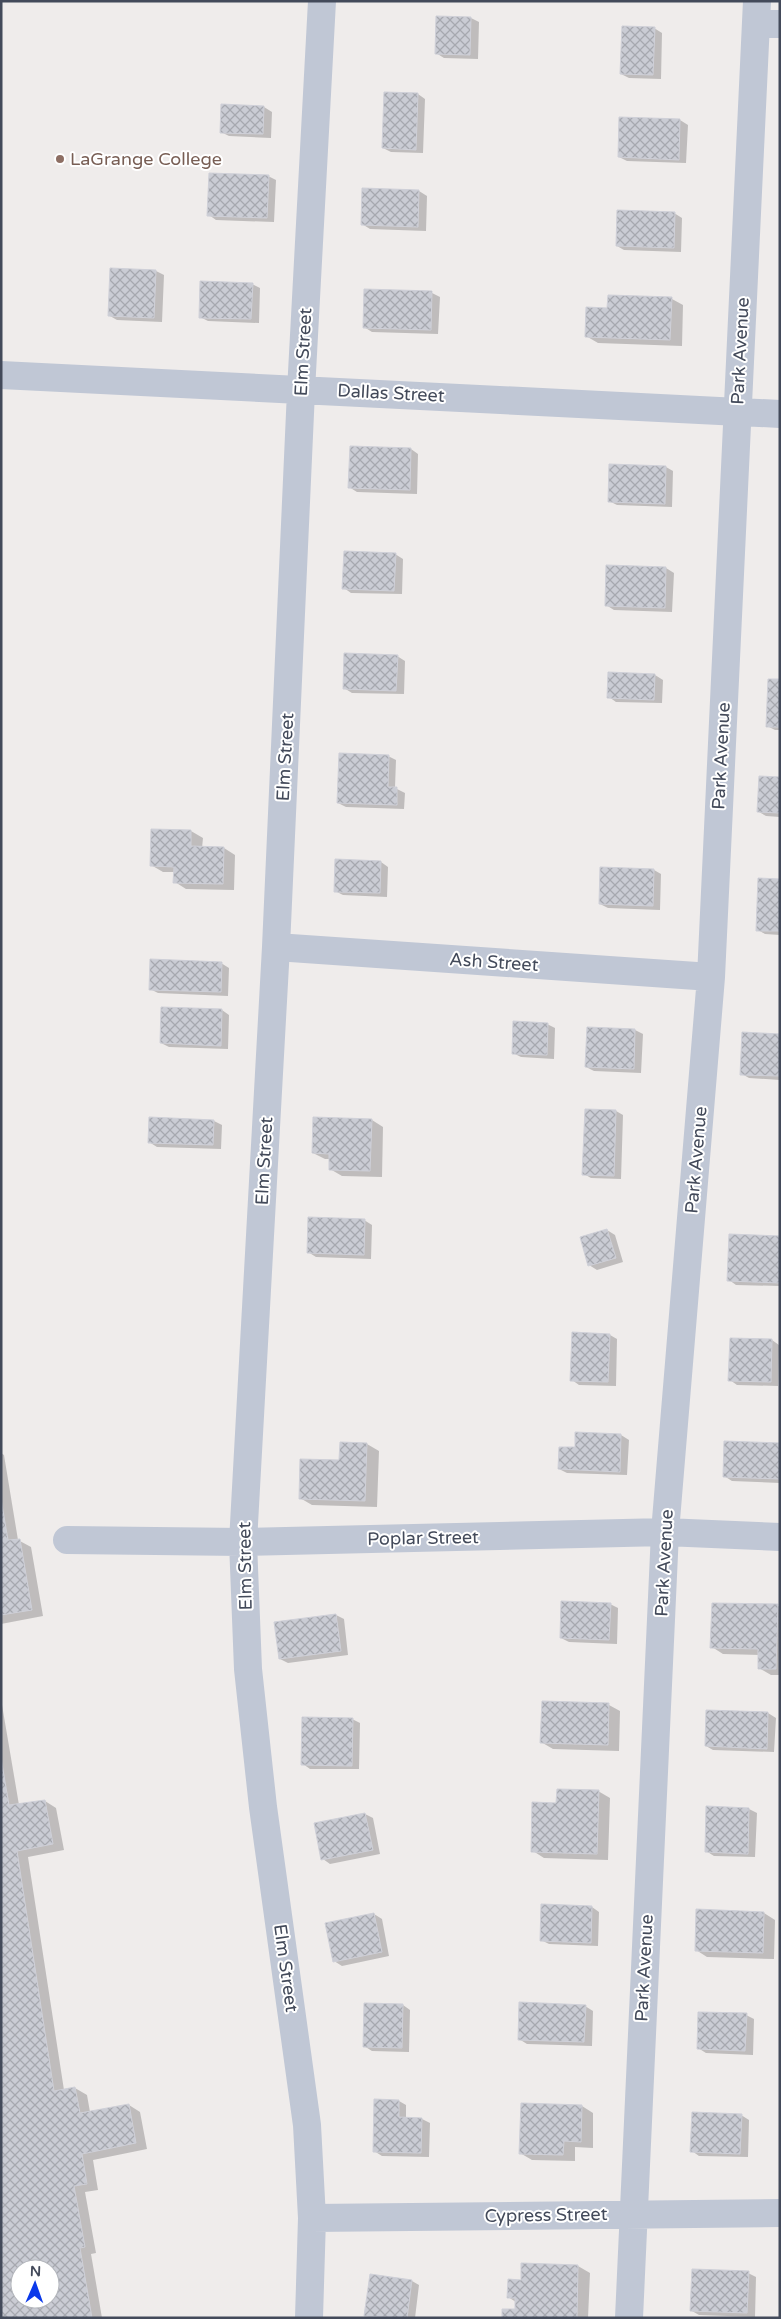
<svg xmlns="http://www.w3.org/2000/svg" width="781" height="2319" font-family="'Varela Round',sans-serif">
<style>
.shadow{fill:#0003;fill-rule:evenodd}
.building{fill:url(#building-cross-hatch);stroke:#cfd0d8;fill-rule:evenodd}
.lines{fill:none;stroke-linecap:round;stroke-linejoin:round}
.minor{stroke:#c0c7d5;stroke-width:28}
.education-dot{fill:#8d6e63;stroke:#fff;stroke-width:2}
.labels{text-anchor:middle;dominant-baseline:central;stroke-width:4;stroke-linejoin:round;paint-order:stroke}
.education-label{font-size:18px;fill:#785e54;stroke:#fff;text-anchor:start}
.street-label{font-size:18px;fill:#434a5a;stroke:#fff}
</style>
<defs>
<pattern id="building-cross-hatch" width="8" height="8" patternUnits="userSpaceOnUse" patternTransform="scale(1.25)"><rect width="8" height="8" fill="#caccd4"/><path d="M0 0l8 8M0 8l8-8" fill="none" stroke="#a6a8af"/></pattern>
</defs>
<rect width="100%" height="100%" fill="#efeceb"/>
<!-- shadow -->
<path class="shadow" d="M438 17 471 18 479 22 478 59 444 58 436 53Z
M654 28 662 33 661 79 629 78 621 74Z
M418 94 425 99 423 153 391 152 383 148Z
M222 106 264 107 272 112 271 138 229 136 221 132Z
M680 120 688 125 686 163 627 161 619 157Z
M268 176 276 180 274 222 216 220 209 215Z
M363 189 419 191 427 196 426 231 370 229 362 224Z
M674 213 682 218 681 252 624 250 617 246Z
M156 271 164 275 162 322 117 320 110 316Z
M252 284 260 288 259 323 208 321 200 317Z
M366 290 432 293 440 297 438 334 372 332 364 327Z
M672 299 683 305 682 346 598 343 586 336 608 309Z
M411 449 418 454 417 494 357 492 349 487Z
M666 467 673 471 672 507 617 505 609 501Z
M395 554 403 559 402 594 351 593 344 588Z
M666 568 674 573 672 612 614 610 606 605Z
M397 656 405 661 404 694 352 693 344 688Z
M655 675 663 680 662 703 616 702 609 697Z
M780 680V730H775L767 726Z
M388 756 396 760 395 788 405 793 404 809 346 807 338 803Z
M780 778V817L766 816 759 812Z
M191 831 203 838 202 848H224L235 855 234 890 186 889 175 882V872H163L151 865Z
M381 862 388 867 387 897 343 895 335 891Z
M654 870 661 874 660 910 608 908 600 904Z
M780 880V935L765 934 758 930Z
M221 963 229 968 228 996 158 993 150 989Z
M222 1010 229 1015 228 1049 169 1047 161 1043Z
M547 1024 555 1028 554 1059 521 1057 513 1053Z
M635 1030 643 1034 641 1073 594 1071 586 1067Z
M780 1035V1080L749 1078 742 1074Z
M616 1111 623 1115 621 1179 591 1178 584 1174Z
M372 1120 383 1127 382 1177 342 1176 330 1169V1159H325L313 1153Z
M214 1121 222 1125 221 1149 157 1147 149 1142Z
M364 1220 372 1225 371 1259 316 1257 308 1252Z
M607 1230 615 1235 623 1262 597 1270 589 1265Z
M780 1237V1286L736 1285 729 1280Z
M610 1335 617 1339 616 1386 579 1385 572 1380Z
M772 1340 779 1345 778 1386 737 1385 730 1380Z
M621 1435 629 1440 627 1475 567 1473 559 1469 576 1448Z
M341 1443 367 1444 379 1451 377 1507 312 1505 300 1498 340 1461Z
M780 1444V1483L732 1481 724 1476Z
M1 1453 4 1455 18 1540 31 1547 43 1616 1 1624Z
M610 1604 618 1608 617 1644 569 1642 561 1638Z
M778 1606 780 1607V1675H771L759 1668 760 1655 723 1654 712 1647Z
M336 1615 344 1619 348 1655 288 1663 280 1659Z
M1 1699 19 1805 45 1801 56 1808 64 1850 28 1857 64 2090 75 2088 87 2095 90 2112 129 2105 140 2112 147 2149 93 2160 98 2190 85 2192 96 2253 91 2254 102 2318H1ZM20 2269H50V2299H20Z
M609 1705 620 1711 619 1751 553 1749 541 1742Z
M768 1713 776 1718 774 1752 713 1750 706 1746Z
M352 1719 360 1723 359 1769H310L303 1764Z
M598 1791 610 1798 608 1860 544 1858 533 1851 558 1804Z
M707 1807 749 1809 757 1813 755 1857 714 1856 706 1851Z
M365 1814 373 1818 380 1854 330 1864 323 1859 316 1824Z
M592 1907 599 1912 598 1946 549 1944 541 1940Z
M764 1913 775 1920 774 1959 707 1957 696 1950Z
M374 1914 382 1919 389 1956 342 1966 334 1961Z
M403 2005 410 2010 409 2052 372 2051 364 2046Z
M585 2006 593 2011 592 2046 527 2044 519 2039Z
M746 2015 754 2019 753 2055 706 2053 698 2048Z
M399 2101 406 2105V2118L422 2119 430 2123 429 2157 382 2156 374 2151Z
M582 2106 593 2113V2148L575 2147V2161L532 2160 520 2153Z
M741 2115 749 2120 748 2157 699 2156 692 2151Z
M523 2264 578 2266 590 2273 588 2318H503L516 2310V2302L508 2297 522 2281Z
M748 2273 756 2277 755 2317 699 2315 692 2311Z
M412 2281 419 2285 415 2318H371L366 2315Z"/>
<!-- building -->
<path class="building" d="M436 16 471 17 470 55 435 54Z
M622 26 655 27 653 75 620 74Z
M384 92 418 93 416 150 382 148Z
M221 104 264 106 263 134 220 133Z
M619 117 680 119 679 160 618 157Z
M209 173 269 175 267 218 207 216Z
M362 188 419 190 418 227 361 225Z
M617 210 675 212 674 248 616 246Z
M110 268 156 270 154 318 108 316Z
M200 281 253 283 251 319 199 318Z
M364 289 432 291 431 330 363 328Z
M608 295 672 297 670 340 585 337 586 307 607 308Z
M350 446 411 448 410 490 348 488Z
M609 464 666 466 665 504 608 502Z
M344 551 396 553 394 591 342 589Z
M606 565 666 567 665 608 605 606Z
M344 653 398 655 396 691 343 689Z
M608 672 655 674 654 700 607 698Z
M768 679H780V727H766Z
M339 753 389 755 388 787H397V805L337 803Z
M759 776 780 777V813L757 812Z
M151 829 191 830V846L224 847 223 884 173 883 174 867 150 866Z
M335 859 381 861 380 893 334 892Z
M600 867 654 869 653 906 599 904Z
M758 878 780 879V931H756Z
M150 959 222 962 221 992 149 990Z
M161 1007 222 1009 221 1046 160 1043Z
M513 1021 548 1023 547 1055 512 1054Z
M587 1027 635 1029 634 1069 585 1067Z
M742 1032 780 1034V1076L740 1075Z
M585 1109 616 1110 614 1176 582 1175Z
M149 1117 214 1120 213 1145 148 1143Z
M313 1117 372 1119 370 1171 329 1170V1154L312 1153Z
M308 1217 365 1219 364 1255 307 1253Z
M607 1229 616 1258 588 1266 580 1237Z
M729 1234 780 1236V1283L727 1281Z
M572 1332 610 1334 608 1382 570 1381Z
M730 1338 772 1339 771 1382 728 1381Z
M575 1432 621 1434 620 1472 558 1469 559 1447H575Z
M724 1441 780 1443V1479L723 1477Z
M340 1442 367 1443 365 1501 299 1499 300 1459 339 1460Z
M1 1499 8 1540 20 1539 32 1610 1 1615Z
M561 1601 611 1603 609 1640 560 1638Z
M712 1603 778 1604 776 1669H758V1649L710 1648Z
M336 1614 341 1651 279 1659 274 1622Z
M542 1701 609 1703 608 1745 540 1743Z
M706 1710 768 1712 767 1749 705 1746Z
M302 1717 353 1718 352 1766 301 1765Z
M1 1758 9 1805 45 1800 53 1844 17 1851 54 2091 75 2087 80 2113 129 2104 136 2143 82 2154 87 2184 74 2186 85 2247 80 2248 92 2318H1ZM20 2269H50V2299H20Z
M557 1789 599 1790 597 1854 531 1852 532 1802 556 1803Z
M706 1806 749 1808 748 1854 705 1852Z
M365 1813 373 1850 321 1860 314 1823Z
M541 1904 592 1906 591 1943 540 1941Z
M696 1909 764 1912 763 1953 695 1951Z
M374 1913 382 1952 333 1962 325 1923Z
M519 2002 586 2005 584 2042 518 2040Z
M364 2003 403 2004 402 2048 363 2047Z
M698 2012 747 2013 745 2051 697 2049Z
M374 2099 399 2100V2117L422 2118 421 2153 373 2152Z
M521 2103 582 2105 581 2142 564 2141 563 2155 519 2154Z
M692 2112 742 2114 740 2154 690 2152Z
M521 2263 578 2265 577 2318H502V2309H515V2298H507L508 2279 521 2280Z
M692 2269 749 2271 747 2313 690 2311Z
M370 2274 412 2280 407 2318 364 2316Z"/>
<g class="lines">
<!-- minor -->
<path class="minor" d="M756 24H780
M1 375 780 414
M276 947 711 977
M67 1540 243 1542 665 1532 780 1537
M312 2218 780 2213
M309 2318 312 2218 307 2125 263 1807 248 1669 243 1542 276 947 301 391 322 1
M629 2318 665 1532 711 977 757 1"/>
</g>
<!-- markers -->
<circle class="education-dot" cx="60" cy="159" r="5"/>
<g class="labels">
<!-- education labels -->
<g class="education-label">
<text x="70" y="159">LaGrange College</text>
</g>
<!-- street labels -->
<g class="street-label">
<text transform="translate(740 351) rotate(-87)">Park Avenue</text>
<text transform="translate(303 352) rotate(-87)">Elm Street</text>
<text transform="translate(391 393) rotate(3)">Dallas Street</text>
<text transform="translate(721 756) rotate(-87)">Park Avenue</text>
<text transform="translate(285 757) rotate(-87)">Elm Street</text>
<text transform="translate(494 962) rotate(4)">Ash Street</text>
<text transform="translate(696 1160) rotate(-85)">Park Avenue</text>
<text transform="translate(264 1161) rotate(-87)">Elm Street</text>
<text transform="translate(423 1538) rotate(-1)">Poplar Street</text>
<text transform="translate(664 1563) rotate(-87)">Park Avenue</text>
<text transform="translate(245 1566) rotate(-91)">Elm Street</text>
<text transform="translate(286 1968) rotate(82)">Elm Street</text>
<text transform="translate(644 1968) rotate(-87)">Park Avenue</text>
<text transform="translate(546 2215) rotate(-1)">Cypress Street</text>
</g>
</g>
<!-- border -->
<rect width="781" height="2319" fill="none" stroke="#434a5a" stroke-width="5"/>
<!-- north arrow -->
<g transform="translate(35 2284) rotate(2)"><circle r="24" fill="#ffffff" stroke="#b4b7bd"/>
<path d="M0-4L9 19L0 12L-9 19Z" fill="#0a39ea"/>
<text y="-8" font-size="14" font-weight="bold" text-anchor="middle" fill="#434a5a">N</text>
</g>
</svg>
